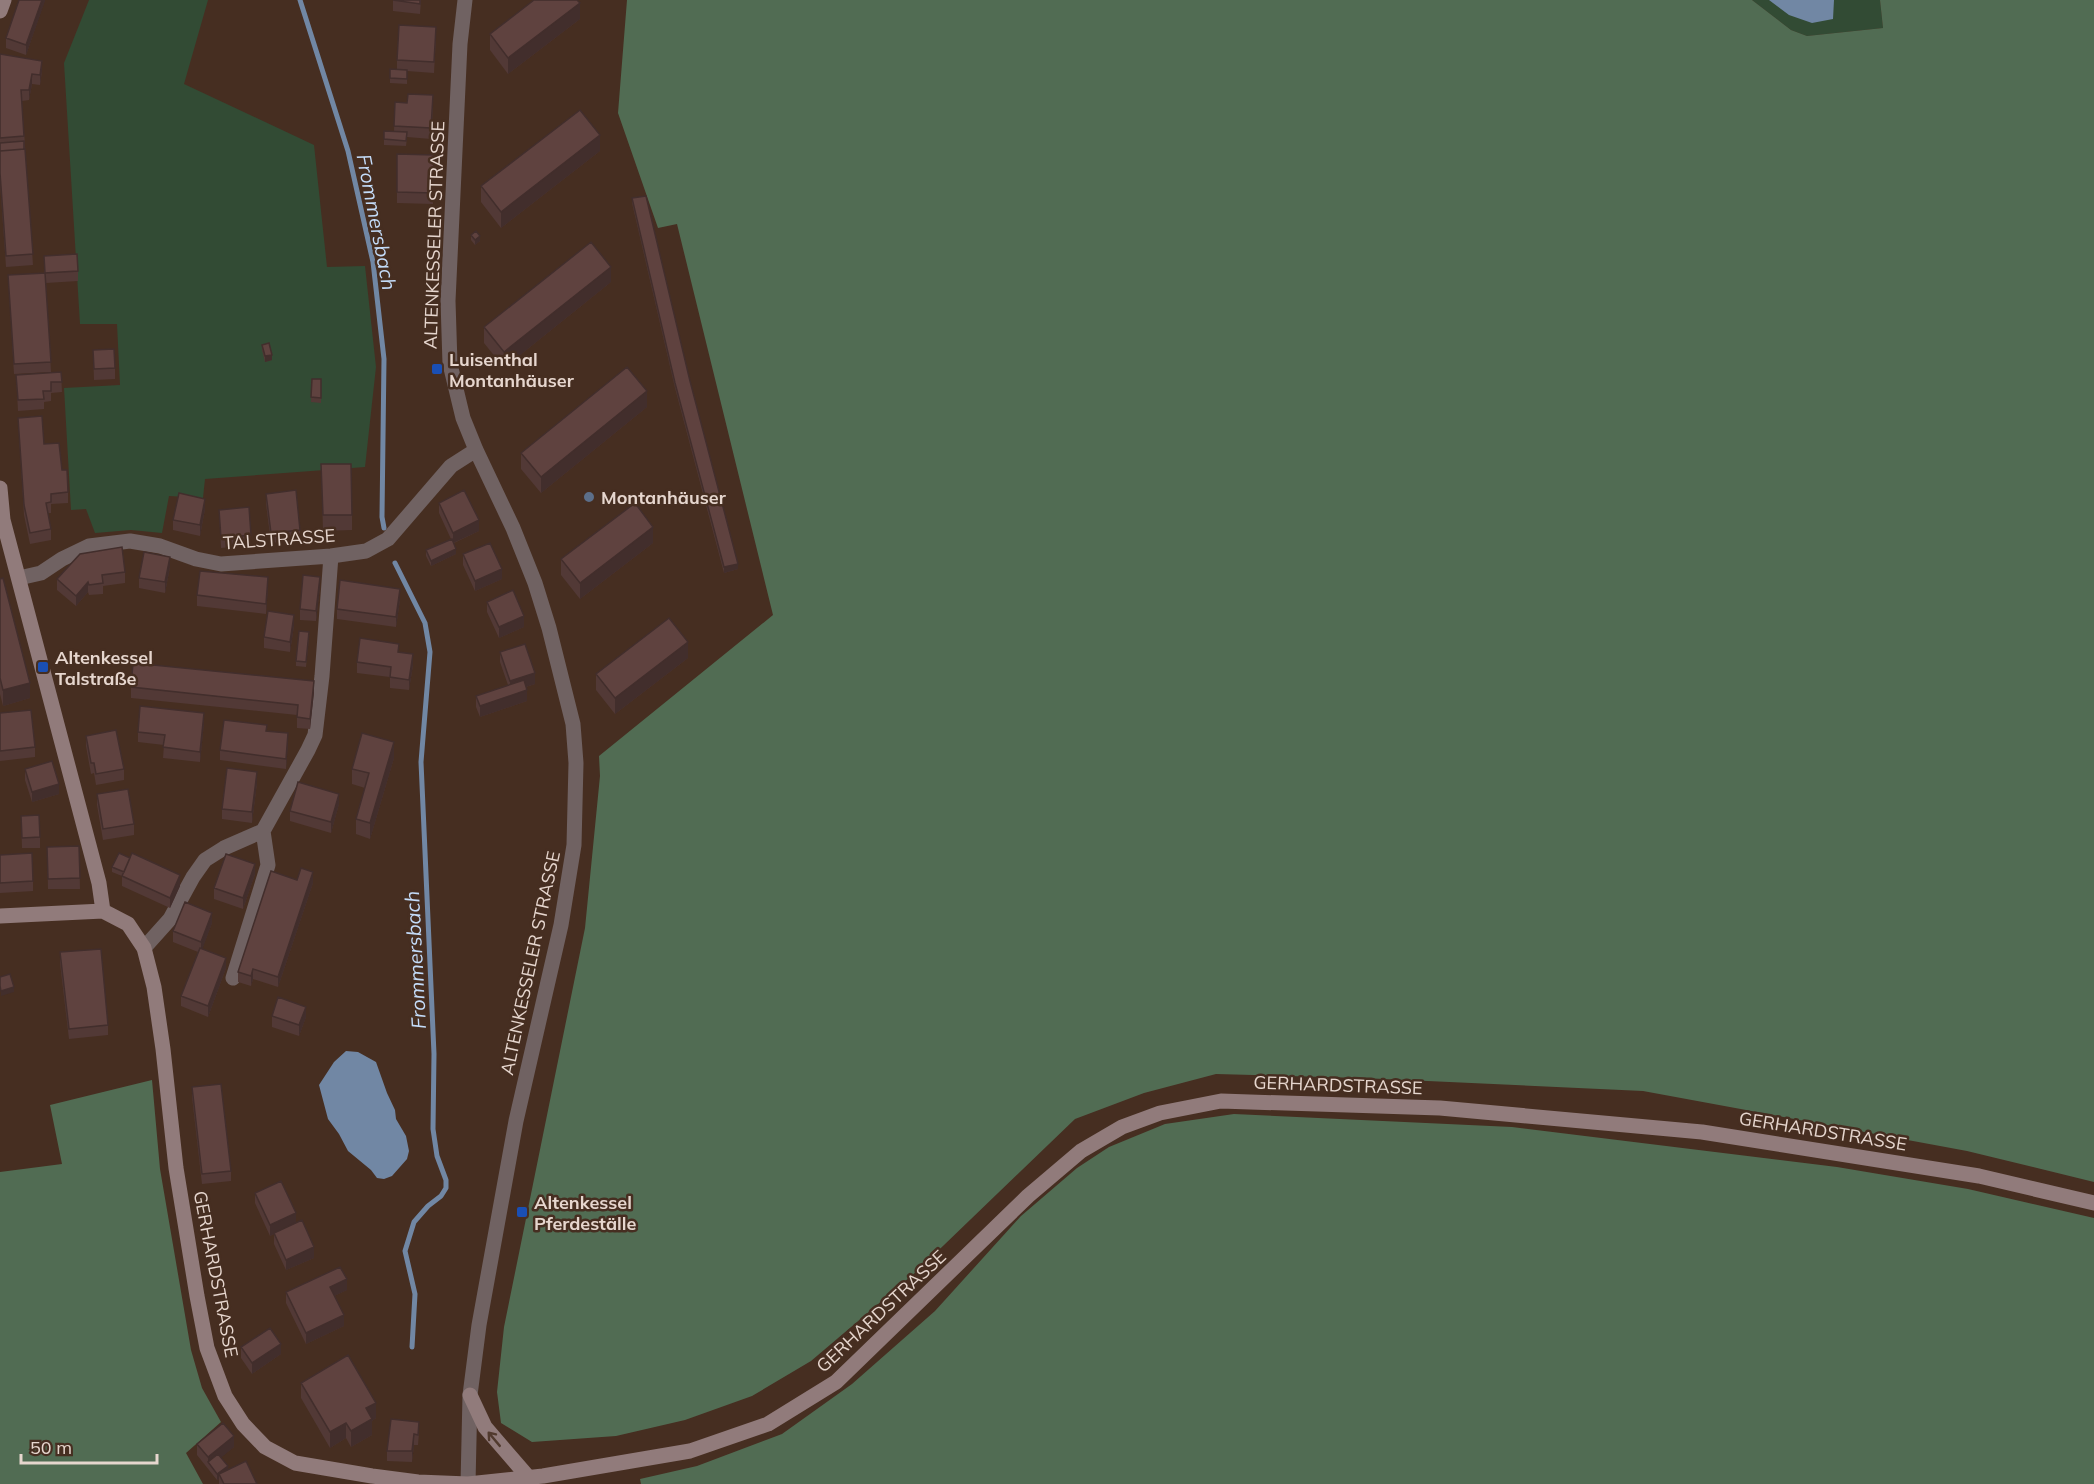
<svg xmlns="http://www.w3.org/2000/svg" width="2094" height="1484" font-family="Mulish,sans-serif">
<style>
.green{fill:#324b34}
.forest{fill:#516c53}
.water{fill:#7187a4}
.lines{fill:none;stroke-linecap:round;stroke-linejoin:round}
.stream{stroke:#7187a4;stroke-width:5}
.street{stroke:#706262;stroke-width:15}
.secondary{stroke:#917b7b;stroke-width:15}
.wall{fill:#523936}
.shaded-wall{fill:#422e2c}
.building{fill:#5f423f;stroke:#422e2c;stroke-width:1.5}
.oneway{stroke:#513a2e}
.transit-dot{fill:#1a4fb4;stroke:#462e21;stroke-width:2}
.service-dot{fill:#5c6f8a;stroke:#462e21;stroke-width:2}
.labels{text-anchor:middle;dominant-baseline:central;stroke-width:5;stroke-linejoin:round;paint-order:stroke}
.street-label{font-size:18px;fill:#e6d6ce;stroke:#462e21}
.poi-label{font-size:18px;font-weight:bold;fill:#e6d6ce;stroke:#462e21;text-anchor:start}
.water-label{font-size:20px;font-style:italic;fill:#c4dcf9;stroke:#462e21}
</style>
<rect width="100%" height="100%" fill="#462e21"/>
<!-- green -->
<path class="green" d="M89 0H208L184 84 314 145 327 267 365 266 376 367 365 467 205 479 203 498 169 496 162 533 131 530 95 533 86 509 71 510 64 388 120 385 117 324H80L64 63Z
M1752 0H1880L1883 28 1807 36 1791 30Z"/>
<!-- forest -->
<path class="forest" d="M627 0H1752L1791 30 1807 36 1883 28 1880 0H2094V1182L1967 1151 1643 1091 1362 1078 1216 1074 1144 1093 1075 1119 917 1271 811 1361 752 1396 685 1420 616 1436 532 1442 501 1423 497 1392 504 1327 585 928 600 776 599 756 773 615 677 224 658 228 618 113Z
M152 1080 160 1169 191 1350 202 1388 221 1422 186 1453 203 1484H0V1172L62 1164 50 1105Z
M1234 1114 1512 1127 1837 1167 1968 1189 2094 1218V1484H641L640 1479 697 1466 782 1434 852 1384 935 1311 1021 1216 1077 1168 1109 1147 1165 1124Z"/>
<!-- water -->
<path class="water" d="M1769 0H1834L1833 19 1812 23 1789 15Z
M346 1051 358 1052 376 1062 387 1093 395 1110 396 1119 406 1136 409 1151 407 1159 392 1176 384 1179 377 1178 371 1170 348 1151 339 1134 328 1119 319 1085 334 1062Z"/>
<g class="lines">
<!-- stream -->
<path class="stream" d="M300 0 348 151 373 262 384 359 382 517 384 528
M395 563 425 623 430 652 421 762 434 1054 433 1129 437 1156 446 1180V1188L441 1196 428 1206 414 1222 405 1251 415 1294 412 1347"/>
<!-- street -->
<path class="street" d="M465 0 460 44 448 301 450 364 463 418 476 450 513 528 535 583 549 628 573 724 576 763 574 845 561 925 516 1121 479 1325 470 1395 468 1484
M19 578 41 573 62 559 89 546 130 541 160 546 196 559 221 564 331 556 366 551 388 539 451 466 476 450
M144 948 170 919 193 877 205 860 224 848 263 831 308 750 315 735 322 676 331 556
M233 978 268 865 263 831"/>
<!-- secondary -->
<path class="secondary" d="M0 11 4 0
M0 488 3 520 99 883 103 911
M0 916 103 911 128 924 144 948 154 987 163 1049 176 1168 197 1296 207 1348 225 1396 243 1424 265 1447 295 1463 372 1476 418 1482 468 1484 543 1476 690 1451 768 1424 836 1382 1028 1196 1081 1151 1122 1127 1160 1113 1221 1101 1440 1108 1702 1132 1979 1176 2094 1203
M470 1395 485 1427 529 1478"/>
</g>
<!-- wall -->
<path class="wall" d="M45 0 26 55 6 48V38Z
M393 0H421L420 14 393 11Z
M580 19 508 74 490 50V34Z
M436 37 434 73 407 71V84L390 83V78L397 70V60Z
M0 54 42 71 40 85 32 84 29 100 22 101 33 265 6 267 0 183Z
M395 102 433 106 431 139 407 137 406 146 384 145V131H394Z
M600 151 501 228 481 202V186Z
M397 154 434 155 433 204 397 203Z
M632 198 690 381 738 569 724 573 675 388 632 203Z
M471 235 480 241 475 245 471 240Z
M44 256 78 271V281L46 283 51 372 14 374 8 275 44 273Z
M611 282 504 368 484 343V327Z
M262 345 272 360 265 362 262 350Z
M93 350 115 368V379L94 380Z
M61 372 62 392 51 393V401L44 402V409L18 411 16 375Z
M312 379H321V403L311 402Z
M647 407 541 493 521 469V453Z
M18 418 44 444 62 470 68 492V503L51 504V513H48L51 529V540L30 544 24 515Z
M321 464 352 515V530L323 531Z
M266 494 300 530V540L271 543 266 504Z
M439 503 479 531 454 543 456 554 431 566 426 556V550L451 539 439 513Z
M205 509 200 536 173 530V520Z
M219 510 251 535V545L221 548Z
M653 543 580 599 561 575V559Z
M463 554 502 579 475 591 463 565Z
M170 567 165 593 139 588V578Z
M125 572V583L103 586V594L89 595 88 592 76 606 57 590V579Z
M0 579 30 698 3 706 0 694Z
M268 587 266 614 197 606V595Z
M320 587 316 621 300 620V609Z
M400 600 396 627 337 619V609Z
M487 602 524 627 499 638 487 612Z
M294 626 290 652 264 648V637Z
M309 637 306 667 296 666V661Z
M399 652 413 665 409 690 390 688V677L357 673V662Z
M500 652 535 684 526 687 527 701 480 717 476 707V696L508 685 500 662Z
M688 658 615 714 596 690V674Z
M131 687 314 692 310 729 297 728V715L131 698Z
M0 713 35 747V757L0 761Z
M204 723 200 762 163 758 164 745 138 742V732Z
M86 736 124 769V780L96 785 94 773 91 774 86 746Z
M288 744 286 769 220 760V750Z
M394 758 370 839 356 834V819L365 788 352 784V769Z
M25 769 59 794 32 802 25 780Z
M257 783 252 823 222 819V809Z
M97 794 134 824V835L103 840 97 805Z
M339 804 331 833 290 821V811Z
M21 816 40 837V848H22Z
M79 846 80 889H48L47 847Z
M0 855 33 881V891L0 893Z
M112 867 180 886 170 908 122 886V876L112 872Z
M255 874 243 909 214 899V888Z
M297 880 313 883 278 987 253 979 251 986 238 982V972Z
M212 923 202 949 226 968 208 1017 181 1006V996L198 952 173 942V931Z
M60 952 108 1025V1035L69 1039 60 963Z
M272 1016 306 1017 299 1036 272 1027Z
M192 1087 231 1171V1181L202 1184 192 1097Z
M255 1193 296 1223 314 1258 286 1270 274 1244V1234L270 1236 255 1203Z
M347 1290 334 1296 344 1326 306 1344 286 1303V1292Z
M241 1347 281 1354 252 1374 241 1358Z
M301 1383 376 1418 372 1421V1435L351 1447 346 1438 330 1448 301 1398Z
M391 1419 419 1433 418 1445H414L412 1462 387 1461V1451Z
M197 1444 234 1447 221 1457 228 1470 257 1484H219V1479L217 1480 197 1455Z"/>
<!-- shaded-wall -->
<path class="shaded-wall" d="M42 0H45V1L26 55V45Z
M580 3V19L508 74V58Z
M42 61V71L40 85V75Z
M32 74V84L29 100V90Z
M600 135V151L501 228V212Z
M480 236V241L475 245V240Z
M611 267V282L504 368V352Z
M272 355V360L265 362V356Z
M647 391V407L541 493V477Z
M205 499V509L200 536V525Z
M479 520V531L453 543V533Z
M653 527V543L580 599V583Z
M456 549V554L431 566V561Z
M170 557V567L165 593V582Z
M738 564V569L724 573V567Z
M502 569V579L475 591V581Z
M268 577V587L266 614V604Z
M320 577V587L316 621V611Z
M88 582V592L76 606V596Z
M400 589V600L396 627V617Z
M294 615V626L290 652V642Z
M524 616V627L499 638V627Z
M688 642V658L615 714V698Z
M413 654V665L409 690V680Z
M535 673V684L510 692V681Z
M314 681V692L310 729V719Z
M30 683V698L3 706V690Z
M527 690V701L480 717V706Z
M204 713V723L200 762V752Z
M288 733V744L286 769V759Z
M394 742V758L370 839V823Z
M257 772V783L252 823V812Z
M59 784V794L32 802V792Z
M339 794V804L331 833V822Z
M255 864V874L243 909V898Z
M313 872V883L278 987V977Z
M180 875V886L170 908V898Z
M212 913V923L201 953V942Z
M226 958V968L208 1017V1006Z
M253 969V979L251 986V976Z
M14 987V992L1 996V991Z
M306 1007V1017L299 1036V1025Z
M296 1213V1223L270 1236V1225Z
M314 1247V1258L286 1270V1260Z
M347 1279V1290L330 1298V1287Z
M344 1315V1326L306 1344V1333Z
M281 1344V1354L252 1374V1363Z
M376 1403V1418L372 1421V1435L351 1447V1431L366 1408Z
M346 1423V1438L330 1448V1432Z
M414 1434V1445L412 1462V1451Z
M234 1436V1447L211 1466 208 1462V1457Z
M228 1466V1471L219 1474V1479L217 1480V1474Z"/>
<!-- building -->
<path class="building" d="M19 0H42L26 45 6 38Z
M393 0H420V4Z
M534 0H577L580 3 508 58 490 34Z
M399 25 436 27 434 62 397 60Z
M0 54 42 61 40 75 32 74 29 90H21L24 136 0 138Z
M390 69 407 70V79L390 78Z
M408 94 433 95 431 128 394 126 395 102 407 103Z
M580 110 600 135 501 212 481 186Z
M384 131 407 132 406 141 384 139Z
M24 141V149L0 151V143Z
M25 149 33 254 6 256 0 173V151Z
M397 154 434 155 433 193 397 192Z
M646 196 690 381 738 564 724 567 675 383 632 198Z
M476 231 480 236 475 240 471 235Z
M591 242 611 267 504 352 484 327Z
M77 254 78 271 45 273 51 362 14 364 8 275 45 273 44 256Z
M269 343 272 355 265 356 262 345Z
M114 349 115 368 94 369 93 350Z
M627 367 647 391 541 477 521 453Z
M61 372 62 382H51V391H43L44 399 18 400 16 375Z
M312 379H321V398L311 397Z
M42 416 44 444 59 443 62 470H67L68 492 51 494V502L46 503 51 529 30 533 24 505 18 418Z
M321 464H351L352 515H323Z
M296 490 300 530 271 533 266 494Z
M464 490 479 520 453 533 439 503Z
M179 493 205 499 200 525 173 520Z
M635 503 653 527 580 583 561 559Z
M249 507 251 535 221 538 219 510Z
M452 539 456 549 431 561 426 550Z
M490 543 502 569 475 581 463 554Z
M122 547 125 572 102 575 103 583 89 585 88 582 76 596 57 579 80 554Z
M144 552 170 557 165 582 139 578Z
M200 571 268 577 266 604 197 595Z
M303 575 320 577 316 611 300 609Z
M3 578 30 683 3 690 0 678V579Z
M340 580 400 589 396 617 337 609Z
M513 590 524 616 499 627 487 602Z
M268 611 294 615 290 642 264 637Z
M669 618 688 642 615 698 596 674Z
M299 631 309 632 306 662 296 661Z
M360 638 399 644 398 652 413 654 409 680 390 677 391 667 357 662Z
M525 644 535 673 510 681 500 652Z
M133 663 314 681 310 719 297 717 298 705 131 687Z
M524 680 527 690 480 706 476 696Z
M140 706 204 713 200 752 163 747 165 735 138 732Z
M31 710 35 747 0 751V713Z
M224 720 267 725 266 731 288 733 286 759 220 750Z
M116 730 124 769 96 774 94 763H91L86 736Z
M362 733 394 742 370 823 356 819 369 773 352 769Z
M52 761 59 784 32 792 25 769Z
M227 768 257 772 252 812 222 809Z
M298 782 339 794 331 822 290 811Z
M128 789 134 824 103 829 97 794Z
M39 815 40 837 22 838 21 816Z
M79 846 80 878 48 879 47 847Z
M32 853 33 881 0 883V855Z
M119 853 130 858 124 872 112 867Z
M132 853 180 875 170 898 122 876Z
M226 854 255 864 243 898 214 888Z
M301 868 313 872 278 977 253 969 251 976 238 972 271 871 297 880Z
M185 902 212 913 201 942 173 931Z
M200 948 226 958 208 1006 181 996Z
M101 949 108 1025 69 1029 60 952Z
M10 974 14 987 1 991 0 986V977Z
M278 997 306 1007 299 1025 272 1016Z
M221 1084 231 1171 202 1174 192 1087Z
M281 1181 296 1213 270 1225 255 1193Z
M302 1220 314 1247 286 1260 274 1233Z
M340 1267 347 1279 330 1287 344 1315 306 1333 286 1292Z
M270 1328 281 1344 252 1363 241 1347Z
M348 1355 376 1403 366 1408 372 1419 351 1431 346 1423 330 1432 301 1383Z
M391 1419 419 1422 418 1435 414 1434 412 1451H387Z
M223 1423 234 1436 208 1457 197 1444Z
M218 1454 228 1466 217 1474 208 1462Z
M246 1461 257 1484H224L219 1474Z"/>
<!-- one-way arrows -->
<defs><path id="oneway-shaft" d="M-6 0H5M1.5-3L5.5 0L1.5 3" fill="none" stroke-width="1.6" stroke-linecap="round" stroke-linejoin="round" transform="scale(1.5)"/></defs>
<use class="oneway" href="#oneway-shaft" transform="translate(494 1439) rotate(-130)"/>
<!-- markers -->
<g class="transit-dot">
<rect x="431" y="363" width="12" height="12" rx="3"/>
<rect x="37" y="661" width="12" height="12" rx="3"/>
<rect x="516" y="1206" width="12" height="12" rx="3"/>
</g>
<circle class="service-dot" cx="589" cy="497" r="6"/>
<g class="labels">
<!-- street labels -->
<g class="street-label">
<text transform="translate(434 235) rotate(-88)">ALTENKESSELER STRASSE</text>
<text transform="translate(279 539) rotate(-4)">TALSTRASSE</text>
<text transform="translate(530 963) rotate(-78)">ALTENKESSELER STRASSE</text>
<text transform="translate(1338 1085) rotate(2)">GERHARDSTRASSE</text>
<text transform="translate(1823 1131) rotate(9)">GERHARDSTRASSE</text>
<text transform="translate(216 1274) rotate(79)">GERHARDSTRASSE</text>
<text transform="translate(881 1311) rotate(-43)">GERHARDSTRASSE</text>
</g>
<!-- poi labels -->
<g class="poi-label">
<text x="449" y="359">Luisenthal<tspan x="449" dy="21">Montanhäuser</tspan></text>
<text x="601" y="497">Montanhäuser</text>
<text x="55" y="657">Altenkessel<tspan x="55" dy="21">Talstraße</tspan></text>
<text x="534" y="1202">Altenkessel<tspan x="534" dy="21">Pferdeställe</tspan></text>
</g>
<!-- water labels -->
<g class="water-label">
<text transform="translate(377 222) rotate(79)">Frommersbach</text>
<text transform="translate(415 960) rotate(-93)">Frommersbach</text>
</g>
</g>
<!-- scale -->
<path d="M21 1454v9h136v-9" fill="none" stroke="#e6d6ce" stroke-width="3"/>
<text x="30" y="1454" font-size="18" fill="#e6d6ce" stroke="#462e21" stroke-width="4.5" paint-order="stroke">50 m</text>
</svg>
